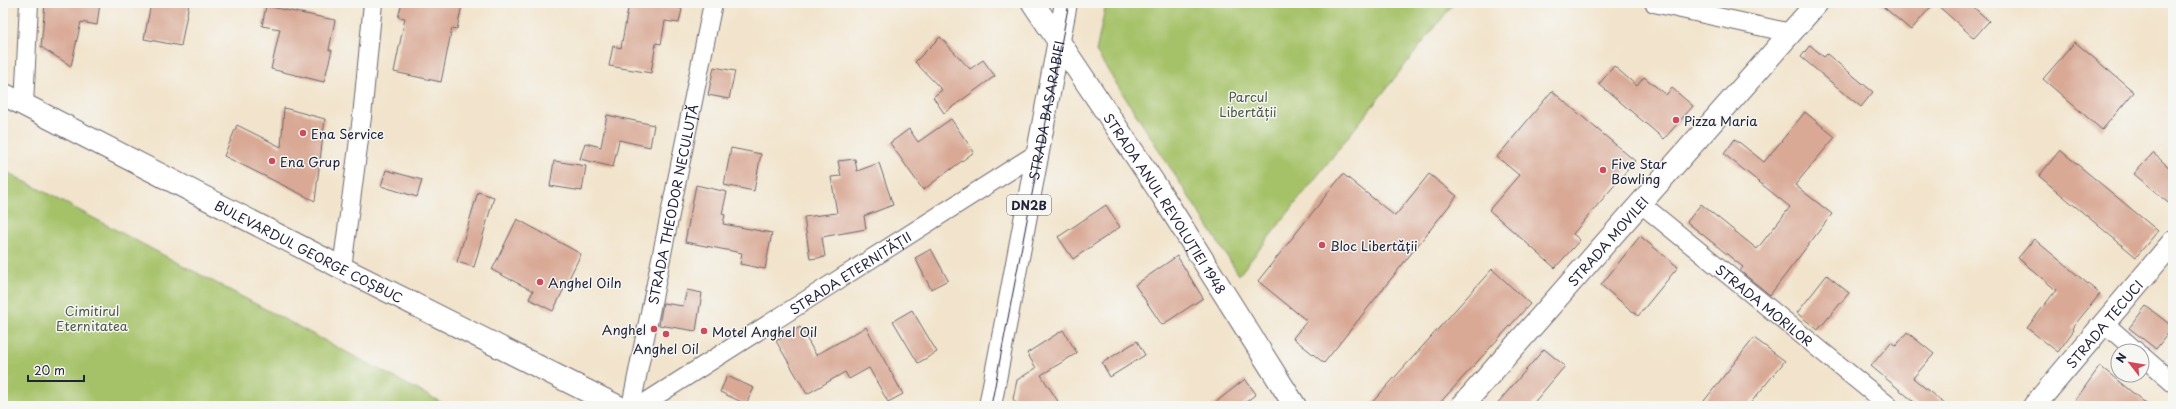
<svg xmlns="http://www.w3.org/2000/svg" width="2176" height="409" font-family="'Playpen Sans',sans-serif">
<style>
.green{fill:#a6c269;stroke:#647252}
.building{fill:#d9a995}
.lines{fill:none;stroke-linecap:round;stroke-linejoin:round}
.street-casing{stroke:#6b666e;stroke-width:20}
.secondary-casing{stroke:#6b666e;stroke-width:24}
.primary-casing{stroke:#6b666e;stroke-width:24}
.street{stroke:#fff;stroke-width:18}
.secondary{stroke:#fff;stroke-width:22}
.primary{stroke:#fff;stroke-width:22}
.tram{stroke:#22223b;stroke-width:1}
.poi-dot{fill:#d1495b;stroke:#f6f6f2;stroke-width:1.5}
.labels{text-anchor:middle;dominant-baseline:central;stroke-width:3;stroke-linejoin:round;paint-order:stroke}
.shield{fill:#f6f6f2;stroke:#626272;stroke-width:1}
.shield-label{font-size:12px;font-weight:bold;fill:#22223b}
.park-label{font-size:13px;fill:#505a4b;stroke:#f6f6f2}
.street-label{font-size:13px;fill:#22223b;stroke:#f6f6f2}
.poi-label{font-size:13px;fill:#22223b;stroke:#f6f6f2;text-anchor:start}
</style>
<rect width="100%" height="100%" fill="#f6f6f2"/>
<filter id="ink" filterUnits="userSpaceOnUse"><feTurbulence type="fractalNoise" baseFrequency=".025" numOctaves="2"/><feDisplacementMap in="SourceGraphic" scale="8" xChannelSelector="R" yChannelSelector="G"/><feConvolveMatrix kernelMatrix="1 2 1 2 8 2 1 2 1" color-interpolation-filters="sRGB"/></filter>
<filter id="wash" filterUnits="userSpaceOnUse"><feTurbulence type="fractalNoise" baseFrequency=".012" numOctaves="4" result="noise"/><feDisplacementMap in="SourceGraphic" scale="16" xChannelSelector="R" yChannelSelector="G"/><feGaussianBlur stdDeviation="0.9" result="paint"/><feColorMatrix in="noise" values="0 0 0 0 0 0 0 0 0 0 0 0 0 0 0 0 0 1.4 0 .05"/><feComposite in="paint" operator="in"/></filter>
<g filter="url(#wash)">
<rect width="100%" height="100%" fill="#f2e4cc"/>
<!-- green -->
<path class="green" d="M1106 3H1454L1239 275 1096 52Z
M3 170 448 406H3Z"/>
<g id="blocks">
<!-- building -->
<path class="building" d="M45 3H100L97 25 81 22 71 66 41 47Z
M151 3H189L181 46 144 39Z
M402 3H452L462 5 457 29 452 28 441 82 394 72 405 18 398 17Z
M629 3H669L668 6 682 9 679 23 665 21 661 44 656 43 651 73 609 66 613 46 621 48Z
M1879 3H1934L1911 30Z
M1935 3H1969L1989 21 1974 38Z
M266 6 335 20 329 50H332L324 82 271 69 280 29 262 26Z
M940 37 970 69 983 60 995 76 944 113 933 97 942 90 915 62Z
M2075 42 2134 92 2102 130 2043 79Z
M1810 45 1824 57 1827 54 1873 92 1861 107 1801 57Z
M1614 66 1637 86 1644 77 1666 95 1672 88 1693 106 1664 139 1599 84Z
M714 67 735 71 729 99 708 95Z
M1552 91 1635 161 1573 234 1580 240 1555 268 1489 210 1519 175 1497 157Z
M284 108 325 119 315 201 224 156 237 125 281 147Z
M1805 112 1835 137 1795 185 1832 214 1770 295 1740 271 1743 267 1687 222 1701 204 1757 249 1790 207 1724 154 1735 139 1764 162Z
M607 115 654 125 650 147 619 140 613 167 580 159 585 143 601 147Z
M951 119 974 152 923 190 890 143 909 129 918 142Z
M731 148 761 154 754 191 724 185Z
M2060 150 2158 231 2136 257 2039 176Z
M2153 153 2173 171V207L2134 174Z
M855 159 857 171 879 163 893 205 864 216 866 229 822 237 825 257 810 259 804 217 837 213 831 177 841 176 838 161Z
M554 161 586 166 582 191 550 186Z
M386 170 422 180 417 197 381 186Z
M1343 174 1395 216 1429 174 1457 196 1324 363 1293 338 1307 321 1258 281Z
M696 185 727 192 722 214 725 215 723 224 772 233 765 269 740 264 742 253 685 242Z
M478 192 494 197 474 267 457 262Z
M1106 205 1120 227 1073 259 1058 237Z
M517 219 581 254 553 311 529 299 533 291 492 270Z
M1640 236 1678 267 1638 316 1601 285Z
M2034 239 2100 294 2072 328 2074 330 2058 352 2027 328 2056 290 2018 258Z
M931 249 948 280 931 289 915 258Z
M1177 256 1203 298 1162 325 1135 285Z
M1492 269 1530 304 1437 406H1369Z
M1827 275 1849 293 1818 330 1797 313Z
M687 290 702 293 696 331 659 325 663 303 683 306Z
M2146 306 2173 327 2156 349 2129 328Z
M912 310 937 352 918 363 893 321Z
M800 327 816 355 866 327 903 394 888 402 869 368 849 379 845 372 807 394 776 341Z
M1063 330 1077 353 1041 375 1061 406H1018L1013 399 1017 380 1036 368 1027 353Z
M1907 332 1934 354 1913 378 1947 406H1919L1871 366 1891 342 1896 346Z
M1754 338 1785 361 1748 406H1700Z
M1137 341 1145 355 1110 377 1102 363Z
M1544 349 1565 366 1531 406H1495Z
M2100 366 2149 406H2071Z
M727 376 754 388 746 404 720 392Z
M1245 379 1256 394 1241 406H1211Z"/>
</g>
</g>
<g filter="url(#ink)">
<use href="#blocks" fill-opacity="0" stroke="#6b666e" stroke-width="1"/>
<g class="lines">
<defs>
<g id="street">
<path d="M1654 3 1791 33"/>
<path d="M24 105 29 3"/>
<path id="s1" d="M1640 203 1889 406"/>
<path d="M342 268 362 117 373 3"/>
<path d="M2104 323 2136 351"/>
<path d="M2142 356 2173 383"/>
<path id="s2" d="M631 406 713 3"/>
<path id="s3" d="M640 406 1039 152"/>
</g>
<g id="secondary">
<path id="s4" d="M1033 3 1160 192 1295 406"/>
<path id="s5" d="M1462 406 1817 3"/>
<path id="s6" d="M2034 406 2173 242"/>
</g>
<g id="primary">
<path id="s7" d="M3 94 342 268 617 406"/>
<path id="s8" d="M990 406 1066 3"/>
</g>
</defs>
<!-- street casing -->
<use href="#street" class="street-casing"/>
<!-- secondary casing -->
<use href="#secondary" class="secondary-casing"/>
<!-- primary casing -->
<use href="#primary" class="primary-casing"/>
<!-- street -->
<use href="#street" class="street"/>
<!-- secondary -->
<use href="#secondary" class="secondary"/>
<!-- primary -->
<use href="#primary" class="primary"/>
<!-- tram -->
<path class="tram" d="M991 406 1069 3"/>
</g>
</g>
<!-- markers -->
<g class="poi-dot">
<circle cx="1676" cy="120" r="4"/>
<circle cx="303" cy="133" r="4"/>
<circle cx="272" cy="161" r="4"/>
<circle cx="1603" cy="170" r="4"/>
<circle cx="1322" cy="245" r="4"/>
<circle cx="540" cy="282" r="4"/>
<circle cx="654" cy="329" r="4"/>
<circle cx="704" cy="331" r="4"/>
<circle cx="666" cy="334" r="4"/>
</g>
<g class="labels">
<!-- shield labels -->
<rect class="shield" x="1007" y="195" width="44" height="20" rx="3"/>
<g class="shield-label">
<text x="1029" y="205">DN2B</text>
</g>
<!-- park labels -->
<g class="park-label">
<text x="1248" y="96">Parcul<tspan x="1248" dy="15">Libertății</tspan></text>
<text x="92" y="310">Cimitirul<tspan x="92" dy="15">Eternitatea</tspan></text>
</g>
<!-- street labels -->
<g class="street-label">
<text stroke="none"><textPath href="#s8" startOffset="301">STRADA BASARABIEI</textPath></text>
<text stroke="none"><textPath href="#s4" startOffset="240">STRADA ANUL REVOLUȚIEI 1948</textPath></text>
<text stroke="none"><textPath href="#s2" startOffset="206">STRADA THEODOR NECULUȚĂ</textPath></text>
<text stroke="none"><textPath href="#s5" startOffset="220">STRADA MOVILEI</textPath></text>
<text stroke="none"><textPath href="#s7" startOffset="344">BULEVARDUL GEORGE COȘBUC</textPath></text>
<text stroke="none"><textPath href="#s3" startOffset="249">STRADA ETERNITĂȚII</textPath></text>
<text stroke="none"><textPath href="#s1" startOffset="161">STRADA MORILOR</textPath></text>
<text stroke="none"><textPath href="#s6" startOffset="108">STRADA TECUCI</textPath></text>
</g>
<!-- poi labels -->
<g class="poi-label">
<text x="1684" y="120">Pizza Maria</text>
<text x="311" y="133">Ena Service</text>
<text x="280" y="161">Ena Grup</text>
<text x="1611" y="163">Five Star<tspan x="1611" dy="15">Bowling</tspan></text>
<text x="1330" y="245">Bloc Libertății</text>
<text x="548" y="282">Anghel Oiln</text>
<text x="646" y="329" text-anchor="end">Anghel</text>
<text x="712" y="331">Motel Anghel Oil</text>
<text x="666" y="348" text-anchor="middle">Anghel Oil</text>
</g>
</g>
<!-- margin -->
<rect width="2176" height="409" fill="none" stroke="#f6f6f2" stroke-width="16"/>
<!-- north arrow -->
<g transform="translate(2130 363) rotate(301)"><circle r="19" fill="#f6f6f2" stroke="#a1a1a9"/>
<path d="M0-3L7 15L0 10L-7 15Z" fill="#d1495b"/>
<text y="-6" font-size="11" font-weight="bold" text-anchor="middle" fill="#22223b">N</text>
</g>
<!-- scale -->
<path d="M28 375v6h56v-6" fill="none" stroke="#22223b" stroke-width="2"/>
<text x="34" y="375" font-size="12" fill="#22223b" stroke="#f6f6f2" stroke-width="3" paint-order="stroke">20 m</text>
</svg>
